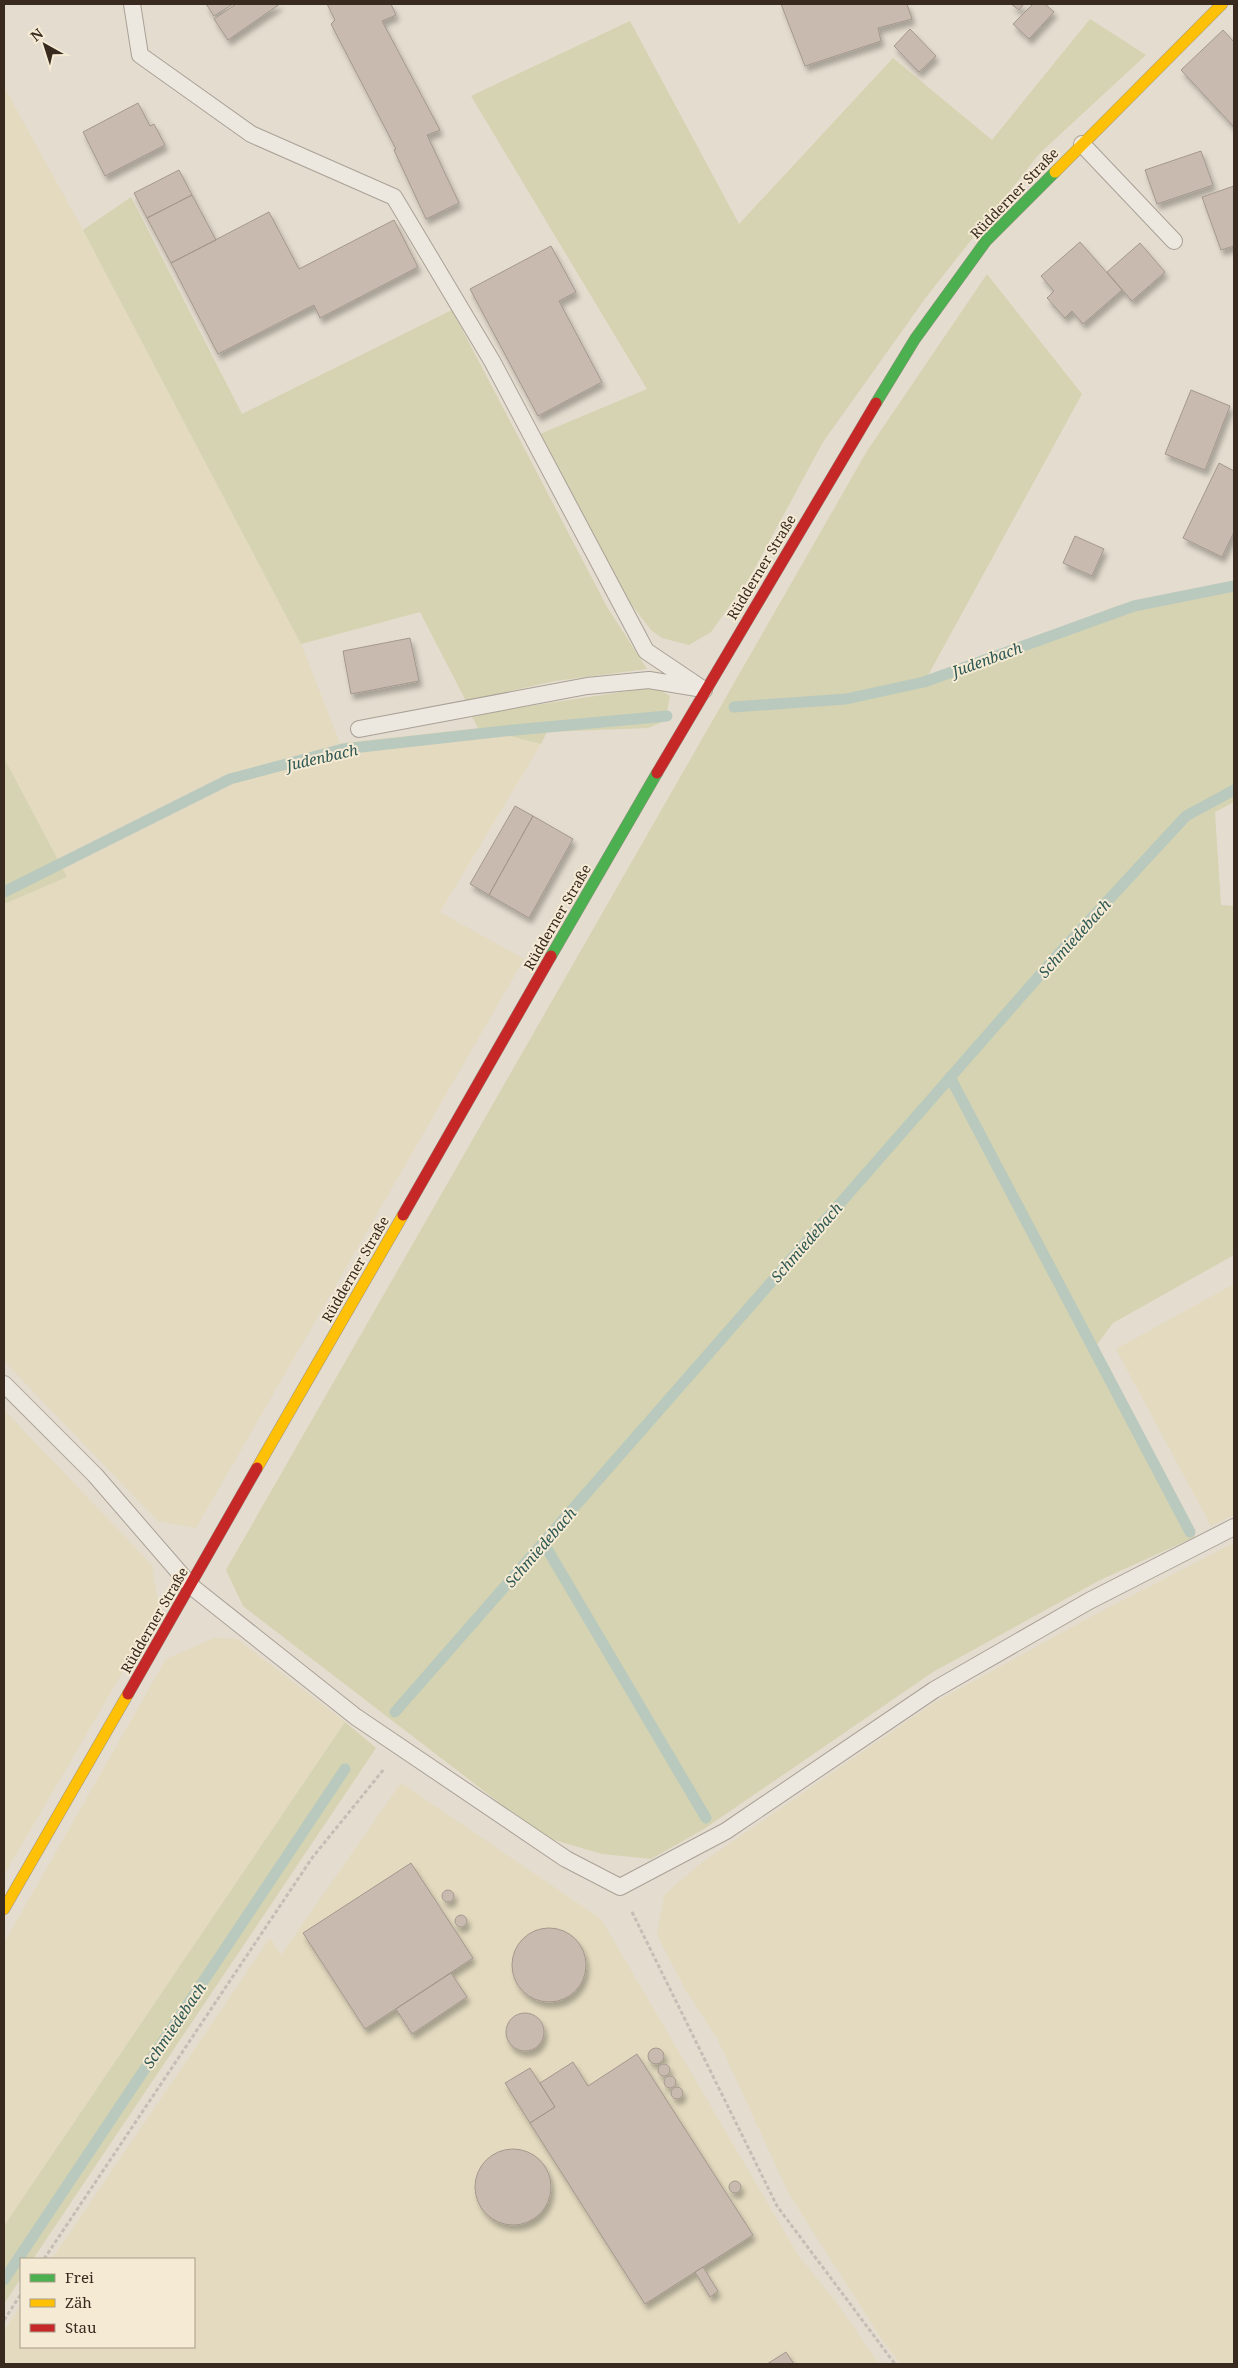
<svg xmlns="http://www.w3.org/2000/svg" width="1238" height="2368" font-family="'Noto Serif',serif">
<style>
.farmland{fill:#e3dabf}
.green{fill:#d5d3b1}
.lines{fill:none;stroke-linecap:round;stroke-linejoin:round}
.stream{stroke:#b9c9be;stroke-width:11}
.building{fill:#c8baaf;stroke:#a4988d;filter:url(#shadow)}
.lane-casing{stroke:#a9a197;stroke-width:18}
.fast-casing{stroke:#999186;stroke-width:12}
.slow-casing{stroke:#999186;stroke-width:12}
.jam-casing{stroke:#999186;stroke-width:12}
.path{stroke:#c5beb6;stroke-width:3;stroke-dasharray:4 2.5;stroke-linecap:butt}
.lane{stroke:#ece8df;stroke-width:16}
.fast{stroke:#4caf50;stroke-width:11}
.slow{stroke:#ffc107;stroke-width:11}
.jam{stroke:#c62828;stroke-width:11}
.labels{text-anchor:middle;dominant-baseline:central;stroke-width:4;stroke-linejoin:round;paint-order:stroke}
.street-label{font-size:14px;fill:#382a1f;stroke:#f5ead4}
.water-label{font-size:15px;font-style:italic;fill:#2e5853;stroke:#f5ead4}
</style>
<defs>
<filter id="shadow"><feDropShadow dx="3" dy="5.5" stdDeviation="2.5" flood-color="#0004"/></filter>
</defs>
<rect width="100%" height="100%" fill="#e4dcce"/>
<!-- farmland -->
<path class="farmland" d="M4 87 82 228 301 644 340 743 478 728 541 744 440 912 524 959 196 1528 158 1521 4 1361V904L67 877 4 758Z
M1234 1284V1515L1211 1526 1116 1349Z
M4 1410 152 1565 159 1610 4 1875Z
M1234 1543V2364H901L883 2341 789 2194 718 2040 685 1989 657 1935 664 1895 700 1864 932 1704 1096 1614Z
M214 1638 237 1639 345 1722 4 2226V1943L166 1659Z
M401 1783 601 1919 798 2255 836 2302 879 2364H4V2331L21 2305V2347H194V2259H52L270 1938 281 1955Z"/>
<!-- green -->
<path class="green" d="M1090 19 1146 55 1039 154 927 296 823 442 750 577 711 632 689 645 662 638 651 630 624 595 540 434 647 389 471 96 630 21 739 224 893 58 992 140Z
M131 197 242 414 452 310 607 607 647 669 555 681 466 701 420 612 301 644 83 230Z
M987 274 1082 394 926 679 1117 606 1234 582V802L1215 812 1221 905 1234 906V1255L1113 1323 1096 1346 1195 1537 1100 1580 933 1672 704 1829 651 1859 602 1854 544 1837 243 1606 226 1570 867 451Z
M655 687 670 696 665 721 648 728 547 732 541 744 478 728 471 715Z
M4 758 67 877 4 904Z
M345 1722 376 1748 33 2259H21V2278L4 2304V2226Z"/>
<g class="lines">
<!-- stream -->
<path class="stream" d="M734 707 846 699 924 682 1134 606 1234 586
M4 892 230 779 343 749 504 731 667 716
M950 1077 1190 1532
M543 1542 706 1818
M395 1712 1053 960 1186 816 1234 790
M4 2280 345 1769"/>
</g>
<!-- building -->
<path class="building" d="M206 4H233L214 16Z
M236 4H280L228 40 214 19Z
M327 4H391L396 15 382 21 440 130 427 135 459 203 426 219 394 150 396 149 331 24 335 20Z
M781 4H907L912 19 878 28 881 41 805 66Z
M1011 4H1024L1019 10Z
M1033 4H1045L1054 12 1029 39 1013 24Z
M910 29 936 56 919 72 894 46Z
M1223 30 1234 42V127L1181 70Z
M138 103 150 126 154 124 165 145 105 176 83 132Z
M1201 151 1213 185 1157 204 1145 170Z
M179 170 192 195 147 218 134 193Z
M1234 186V246L1221 250 1202 197Z
M192 195 216 240 171 263 147 218Z
M269 212 299 269 394 220 418 267 320 318 314 305 218 354 171 263Z
M1080 242 1122 290 1083 324 1072 311 1065 318 1047 298 1054 291 1041 276Z
M1140 243 1165 272 1132 301 1107 272Z
M551 246 576 292 559 301 602 382 538 416 470 289Z
M1191 390 1230 406 1205 470 1165 454Z
M1219 463 1234 471V532L1222 557 1183 538Z
M1075 536 1104 549 1092 576 1063 563Z
M410 638 419 681 351 694 343 651Z
M515 806 533 816 489 895 470 884Z
M533 816 573 839 529 918 489 895Z
M411 1863 473 1958 365 2029 303 1933Z
M442 1896a6 6 0 1 1 12 0a6 6 0 1 1-12 0Z
M455 1921a6 6 0 1 1 12 0a6 6 0 1 1-12 0Z
M512 1965a37 37 0 1 1 74 0a37 37 0 1 1-74 0Z
M451 1973 467 1997 412 2034 396 2009Z
M506 2032a19 19 0 1 1 38 0a19 19 0 1 1-38 0Z
M648 2056a8 8 0 1 1 16 0a8 8 0 1 1-16 0Z
M637 2054 753 2235 645 2304 530 2123 555 2107 540 2083 573 2062 588 2086Z
M658 2070a6 6 0 1 1 12 0a6 6 0 1 1-12 0Z
M530 2068 555 2107 530 2123 505 2083Z
M664 2082a6 6 0 1 1 12 0a6 6 0 1 1-12 0Z
M671 2093a6 6 0 1 1 12 0a6 6 0 1 1-12 0Z
M475 2187a38 38 0 1 1 76 0a38 38 0 1 1-76 0Z
M729 2187a6 6 0 1 1 12 0a6 6 0 1 1-12 0Z
M703 2267 718 2291 710 2297 695 2272Z
M786 2352 794 2364H767Z"/>
<g class="lines">
<defs>
<path id="lane" d="M132 4 140 55 251 134 394 197 492 361 646 651 704 690
M1082 144 1174 241
M359 729 587 686 649 680 697 688
M4 1384 95 1475 191 1586 356 1717 566 1859 620 1887 726 1831 934 1690 1089 1601 1234 1527"/>
<path id="fast" d="M876 403 915 339 986 241 1055 172
M551 956 657 773"/>
<path id="slow" d="M1055 172 1222 4
M257 1468 403 1215
M4 1909 128 1694"/>
<path id="jam" d="M657 773 876 403
M403 1215 551 956
M128 1694 257 1468"/>
</defs>
<!-- lane casing -->
<use href="#lane" class="lane-casing"/>
<!-- fast casing -->
<use href="#fast" class="fast-casing"/>
<!-- slow casing -->
<use href="#slow" class="slow-casing"/>
<!-- jam casing -->
<use href="#jam" class="jam-casing"/>
<!-- path -->
<path class="path" d="M632 1912 777 2206 895 2364
M44 2259 312 1858 384 1769
M4 2320 21 2294"/>
<!-- lane -->
<use href="#lane" class="lane"/>
<!-- fast -->
<use href="#fast" class="fast"/>
<!-- slow -->
<use href="#slow" class="slow"/>
<!-- jam -->
<use href="#jam" class="jam"/>
</g>
<g class="labels">
<!-- street labels -->
<g class="street-label">
<text transform="translate(1014 193) rotate(-46)">Rüdderner Straße</text>
<text transform="translate(761 567) rotate(-59)">Rüdderner Straße</text>
<text transform="translate(557 917) rotate(-60)">Rüdderner Straße</text>
<text transform="translate(355 1269) rotate(-60)">Rüdderner Straße</text>
<text transform="translate(154 1620) rotate(-60)">Rüdderner Straße</text>
</g>
<!-- water labels -->
<g class="water-label">
<text transform="translate(987 659) rotate(-20)">Judenbach</text>
<text transform="translate(322 757) rotate(-13)">Judenbach</text>
<text transform="translate(1074 938) rotate(-48)">Schmiedebach</text>
<text transform="translate(806 1242) rotate(-49)">Schmiedebach</text>
<text transform="translate(540 1547) rotate(-49)">Schmiedebach</text>
<text transform="translate(174 2025) rotate(-56)">Schmiedebach</text>
</g>
</g>
<!-- border -->
<rect width="1238" height="2368" fill="none" stroke="#382a1f" stroke-width="10"/>
<!-- legend -->
<rect x="20" y="2258" width="175" height="90" fill="#f5ead4" stroke="#a99d8c"/>
<rect x="30" y="2274" width="25" height="8" fill="#4caf50" stroke="#a99d8c"/>
<text x="65" y="2283" font-size="15" fill="#382a1f">Frei</text>
<rect x="30" y="2299" width="25" height="8" fill="#ffc107" stroke="#a99d8c"/>
<text x="65" y="2308" font-size="15" fill="#382a1f">Zäh</text>
<rect x="30" y="2324" width="25" height="8" fill="#c62828" stroke="#a99d8c"/>
<text x="65" y="2333" font-size="15" fill="#382a1f">Stau</text>
<!-- north arrow -->
<g transform="translate(45 45) rotate(321)" stroke="#f5ead4" stroke-width="4" paint-order="stroke">
<path d="M0-4L9 19L0 12L-9 19Z" fill="#382a1f"/>
<text y="-8" font-size="14" font-weight="bold" text-anchor="middle" fill="#382a1f">N</text>
</g>
</svg>
